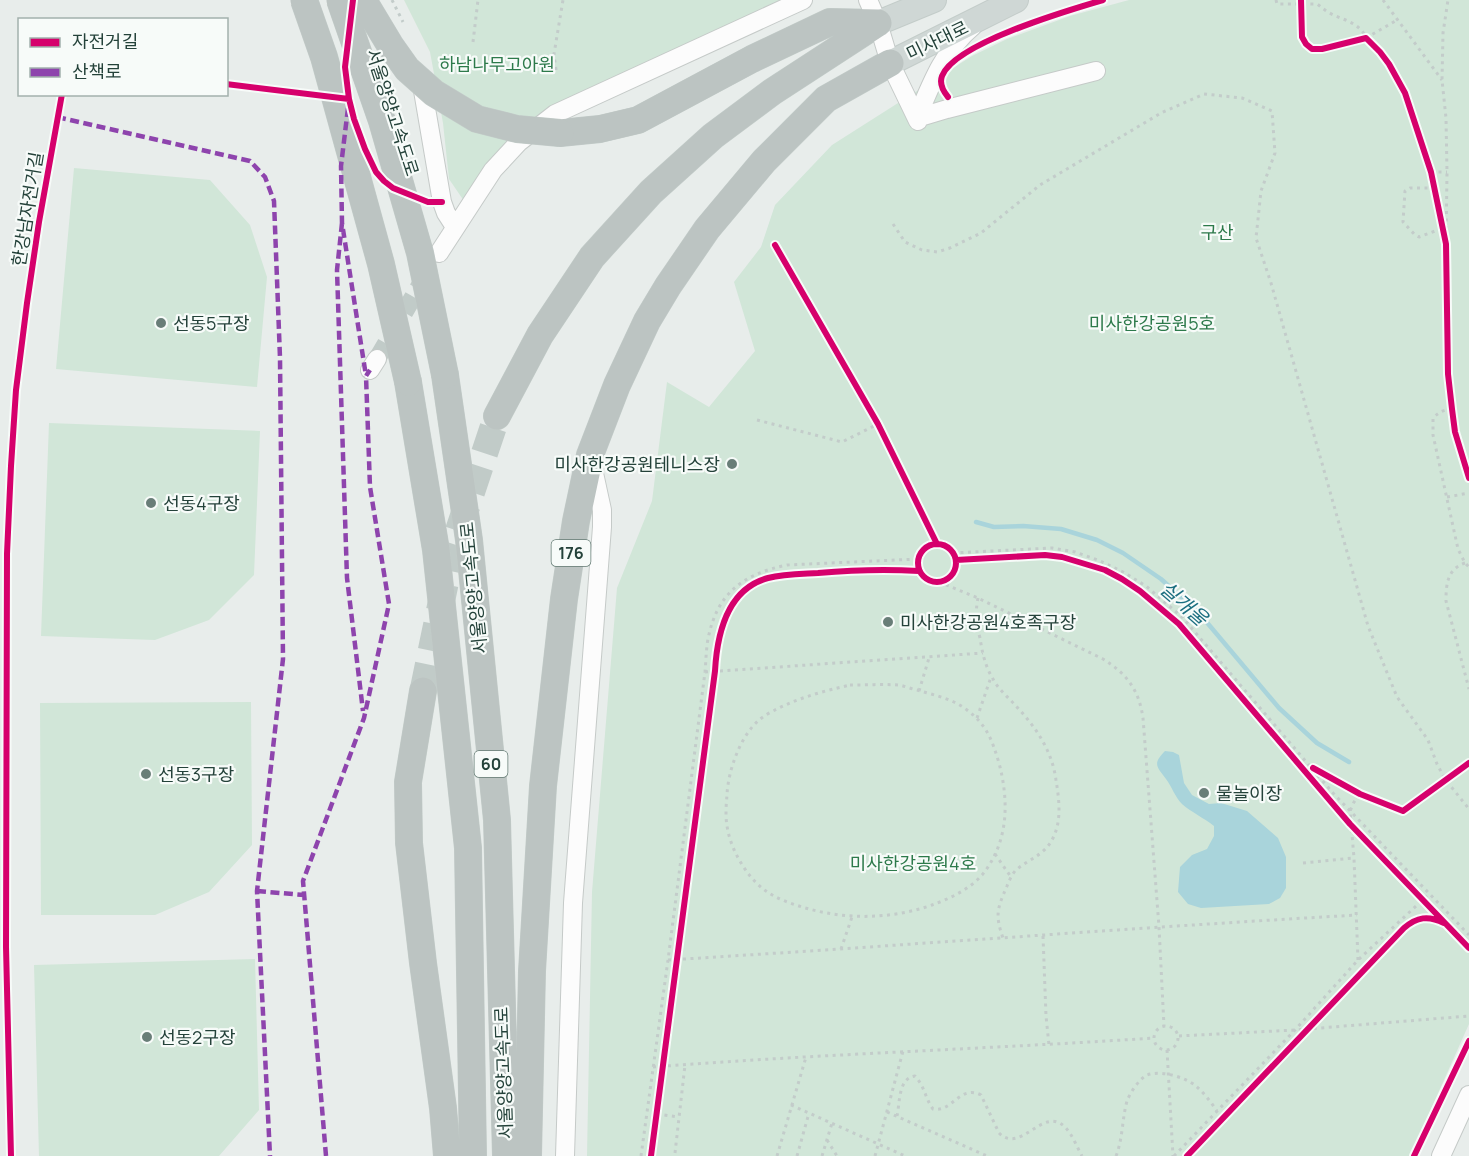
<svg xmlns="http://www.w3.org/2000/svg" width="1469" height="1156" font-family="Manrope,'Noto Sans KR',sans-serif">
<style>
.green{fill:#d1e6d8}
.water{fill:#a9d4db}
.lines{fill:none;stroke-linecap:round;stroke-linejoin:round}
.stream{stroke:#a9d4db;stroke-width:4.5}
.minor-tunnel{stroke:#c1cbc8;stroke-width:18;stroke-dasharray:18 9;stroke-linecap:butt}
.highway-tunnel{stroke:#c1cbc8;stroke-width:27;stroke-dasharray:27 14;stroke-linecap:butt}
.minor-casing{stroke:#c5cac8;stroke-width:20}
.major-casing{stroke:#c3ccc9;stroke-width:26}
.highway-casing{stroke:#c3ccc9;stroke-width:28}
.path{stroke:#c3ccca;stroke-width:3;stroke-dasharray:3 4.5;stroke-linecap:butt}
.minor{stroke:#fcfcfc;stroke-width:18}
.major{stroke:#cfd7d5;stroke-width:24}
.highway{stroke:#bcc4c2;stroke-width:27}
.highway-bridge-casing{stroke:#c3ccc9;stroke-width:28;stroke-linecap:butt}
.highway-bridge{stroke:#bcc4c2;stroke-width:27}
.quiet{stroke:#8e44ad;stroke-width:4.5;stroke-dasharray:9 4.5;stroke-linecap:butt}
.cycleway-casing{stroke:#f7fbf9;stroke-width:10}
.cycleway{stroke:#d6006c;stroke-width:6}
.poi-dot{fill:#697e78;stroke:#f7fbf9;stroke-width:2}
.labels{text-anchor:middle;dominant-baseline:central;stroke-width:4.5;stroke-linejoin:round;paint-order:stroke}
.shield{fill:#f7fbf9;stroke:#637a73;stroke-width:1.5}
.shield-label{font-size:16px;font-weight:bold;fill:#24423a}
.street-label{font-size:18px;fill:#24423a;stroke:#f7fbf9}
.park-label{font-size:18px;fill:#2d7a4b;stroke:#f7fbf9}
.poi-label{font-size:18px;fill:#24423a;stroke:#f7fbf9;text-anchor:start}
.water-label{font-size:20px;font-style:italic;fill:#1c6f80;stroke:#f7fbf9}
</style>
<rect width="100%" height="100%" fill="#e8edeb"/>
<!-- green -->
<path class="green" d="M404 0H782L526 122 487 164 464 201 449 179 443 123 430 52Z
M1129 0H1469V1024L1410 1156H587L592 892 617 588 652 501 667 382 709 407 755 351 734 282 761 247 775 205 832 145 972 56 1007 39 1070 16Z
M74 168 210 180 250 225 267 277 257 387 56 369Z
M49 423 260 431 254 575 209 620 155 640 41 636Z
M251 702 252 845 209 892 155 915H41L40 703Z
M255 959 259 1110 219 1156H39L34 965Z"/>
<!-- water -->
<path class="water" d="M1165 751 1173 752 1179 755 1184 783 1192 795 1209 804 1221 803 1247 811 1278 838 1286 857V888L1280 898 1269 904 1201 908 1188 904 1178 892 1180 867 1192 855 1207 849 1214 836V826C1204 818 1191 812 1182 804 1175 797 1172 787 1166 779 1157 767 1152 764 1165 751Z"/>
<g class="lines">
<!-- stream -->
<path class="stream" d="M976 522 994 527 1023 526 1061 529 1097 540 1123 553 1161 579 1199 613 1279 708 1317 743 1349 762"/>
<!-- minor-tunnel -->
<path class="minor-tunnel" d="M377 359 426 275"/>
<!-- highway-tunnel -->
<path class="highway-tunnel" d="M423 691 452 550 497 416"/>
<defs>
<path id="minor" d="M868 0 878 23 890 63 918 121
M421 79 442 202 446 213 455 227
M917 118 947 109 1096 71
M917 118C931 84 944 50 973 26
M439 253 493 170 519 142 555 114 803 0
M370 370 377 359
M565 1156 573 903 602 527V510L592 464
M1441 1156 1469 1095"/>
<path id="major" d="M878 23 934 0
M890 63 1016 0"/>
<path id="highway" d="M560 133 600 129 638 120 752 59 830 22 878 23
M445 375 469 540 497 820 506 1156
M408 382 436 550 468 848 473 1156
M497 416 540 335 592 257 651 192 713 136 772 92 878 23
M423 691 408 782 409 843 423 963 443 1108 447 1156
M528 1156 532 971 543 786 564 599 576 521 590 455 617 385 647 321 668 286 707 229 764 161 826 99 890 63"/>
</defs>
<!-- minor casing -->
<use href="#minor" class="minor-casing"/>
<!-- major casing -->
<use href="#major" class="major-casing"/>
<!-- highway casing -->
<use href="#highway" class="highway-casing"/>
<!-- path -->
<path class="path" d="M392 0 403 22
M1276 0 1277 4H1317C1320 6 1322 8 1325 10 1338 20 1359 20 1366 38L1397 20
M1383 0 1442 80
M473 42 478 0
M556 70 554 54 563 0
M1431 172H1447
M1435 188H1410L1405 191 1403 222 1415 235 1419 237 1443 228
M893 224 905 242 922 250 937 252 950 248 981 233 1040 185 1161 113 1204 94 1242 98 1272 111 1275 153 1261 191 1256 238 1271 283 1368 626 1397 697 1428 740 1437 764 1445 779 1469 809
M1446 244 1447 172 1446 118 1442 80 1443 33 1448 0
M1452 409C1443 410 1439 412 1433 418V435L1458 549 1465 563 1469 567
M757 420 842 442 878 424
M1447 497 1469 493
M953 553 1052 548 1075 552 1098 560 1123 572 1146 586 1182 617 1333 793 1469 935
M1465 563C1447 569 1446 585 1446 601L1469 689
M939 582 978 598 1103 659C1127 674 1139 690 1143 718L1159 927 1164 1026
M978 598C975 613 976 623 980 638 982 651 985 666 992 677 997 688 1007 696 1015 705 1035 726 1052 750 1056 780 1059 799 1062 820 1053 838 1045 855 1029 859 1016 870 1012 874 1009 881 1007 886 997 909 995 915 1003 938
M705 672 983 653
M850 685C866 685 883 684 899 685 905 686 911 689 917 690 934 695 953 699 967 710 987 725 992 740 999 763 1009 801 1009 842 982 875 970 889 949 899 932 905 889 920 842 920 799 906 786 902 773 897 762 888 746 875 732 851 728 831 725 819 726 806 727 795 728 771 740 737 758 721 763 716 771 712 777 709 801 697 824 691 850 685Z
M919 691 929 658
M977 718 991 677
M995 854 1011 877
M1303 863 1354 858
M1043 936 1046 1016 1049 1045
M841 949 852 917
M668 960C898 946 1127 928 1357 915
M1358 960 1354 858 1350 811 1354 802 1360 794
M1154 1038a12 12 0 1 1 24 0a12 12 0 1 1-24 0Z
M1179 1036 1295 1030 1469 1016
M1167 1050 1173 1156
M653 1067C820 1054 987 1049 1154 1038
M791 1105 905 1156
M887 1112 987 1156
M657 1114 679 1117
M897 1116C900 1103 898 1078 915 1076 925 1087 925 1098 933 1109 952 1113 960 1084 981 1095L999 1133C1021 1155 1043 1105 1065 1127 1072 1134 1077 1147 1082 1156
M827 1140 837 1156
M675 1153 685 1065
M641 1156 668 960 705 672C706 661 706 650 708 639 717 593 743 574 787 565L918 559
M777 1156 806 1057
M797 1156 809 1113
M822 1156 832 1123
M875 1156 903 1051
M1116 1156C1123 1138 1122 1119 1127 1101 1130 1093 1139 1079 1147 1075 1161 1070 1185 1077 1196 1086 1204 1093 1211 1102 1217 1111
M1174 1156 1295 1030 1358 960 1429 894"/>
<!-- minor -->
<use href="#minor" class="minor"/>
<!-- major -->
<use href="#major" class="major"/>
<!-- highway -->
<use href="#highway" class="highway"/>
<defs>
<path id="highway-bridge" d="M304 0 324 57 381 264 408 382
M340 0 382 121 420 253 445 375
M363 0 390 45 407 69 434 93 477 119 517 129 560 133"/>
</defs>
<!-- highway-bridge casing -->
<use href="#highway-bridge" class="highway-bridge-casing"/>
<!-- highway-bridge -->
<use href="#highway-bridge" class="highway-bridge"/>
<!-- quiet -->
<path class="quiet" d="M348 108 341 166 342 223 366 376
M57 117 250 161 265 177 274 201 280 358 283 659 257 891 270 1156
M342 223 337 270 347 578 363 711
M257 891 304 895
M326 1156 303 881 364 718 389 604 370 487 366 376 370 370"/>
<defs>
<path id="cycleway" d="M353 0 345 67 349 99 354 119 365 149 376 172 384 181 393 188 428 202H442
M1301 0 1302 37 1306 44 1312 49H1322L1366 38 1380 52 1389 64 1405 93 1431 172 1446 244 1448 374 1452 409 1455 432 1469 478
M226 84 349 99
M948 97C943 91 939 84 942 76 955 43 1069 10 1103 0
M775 245 878 424 937 544
M918 563a19 19 0 1 1 38 0a19 19 0 1 1-38 0Z
M956 560 1045 555 1062 557 1105 570 1122 579 1140 591 1179 624 1350 824 1469 948
M1313 768 1360 794 1403 811 1469 763
M11 1156 6 947 7 554 11 466 16 390 27 303 39 222 62 94
M651 1156 715 671C717 635 727 589 768 578 784 574 802 574 818 573 852 570 885 569 919 571
M1187 1156 1404 928C1417 917 1428 915 1444 923
M1414 1156 1469 1041"/>
</defs>
<!-- cycleway casing -->
<use href="#cycleway" class="cycleway-casing"/>
<!-- cycleway -->
<use href="#cycleway" class="cycleway"/>
</g>
<!-- markers -->
<g class="poi-dot">
<circle cx="161" cy="323" r="6"/>
<circle cx="732" cy="464" r="6"/>
<circle cx="151" cy="503" r="6"/>
<circle cx="888" cy="622" r="6"/>
<circle cx="146" cy="774" r="6"/>
<circle cx="1204" cy="793" r="6"/>
<circle cx="147" cy="1037" r="6"/>
</g>
<g class="labels">
<!-- shield labels -->
<g class="shield">
<rect x="551.5" y="540" width="39" height="26" rx="4.5"/>
<rect x="474.5" y="751" width="33" height="26" rx="4.5"/>
</g>
<g class="shield-label">
<text x="571" y="553">176</text>
<text x="491" y="764">60</text>
</g>
<!-- street labels -->
<g class="street-label">
<text transform="translate(937 40) rotate(-26)">미사대로</text>
<text transform="translate(393 112) rotate(72)">서울양양고속도로</text>
<text transform="translate(27 209) rotate(-81)">한강남자전거길</text>
<text transform="translate(473 588) rotate(-96)">서울양양고속도로</text>
<text transform="translate(503 1073) rotate(-92)">서울양양고속도로</text>
</g>
<!-- park labels -->
<g class="park-label">
<text x="497" y="64">하남나무고아원</text>
<text x="1217" y="232">구산</text>
<text x="1152" y="323">미사한강공원5호</text>
<text x="913" y="863">미사한강공원4호</text>
</g>
<!-- poi labels -->
<g class="poi-label">
<text x="173" y="323">선동5구장</text>
<text x="720" y="464" text-anchor="end">미사한강공원테니스장</text>
<text x="163" y="503">선동4구장</text>
<text x="900" y="622">미사한강공원4호족구장</text>
<text x="158" y="774">선동3구장</text>
<text x="1216" y="793">물놀이장</text>
<text x="159" y="1037">선동2구장</text>
</g>
<!-- water labels -->
<g class="water-label">
<text transform="translate(1184 603) rotate(41)">실개울</text>
</g>
</g>
<!-- legend -->
<rect x="18" y="18" width="210" height="78" fill="#f7fbf9" stroke="#a3b1ad" stroke-width="1.5"/>
<rect x="30" y="38" width="30" height="9" fill="#d6006c" stroke="#a3b1ad" stroke-width="1.5"/>
<text x="72" y="48" font-size="18" fill="#24423a">자전거길</text>
<rect x="30" y="68" width="30" height="9" fill="#8e44ad" stroke="#a3b1ad" stroke-width="1.5"/>
<text x="72" y="78" font-size="18" fill="#24423a">산책로</text>
</svg>
